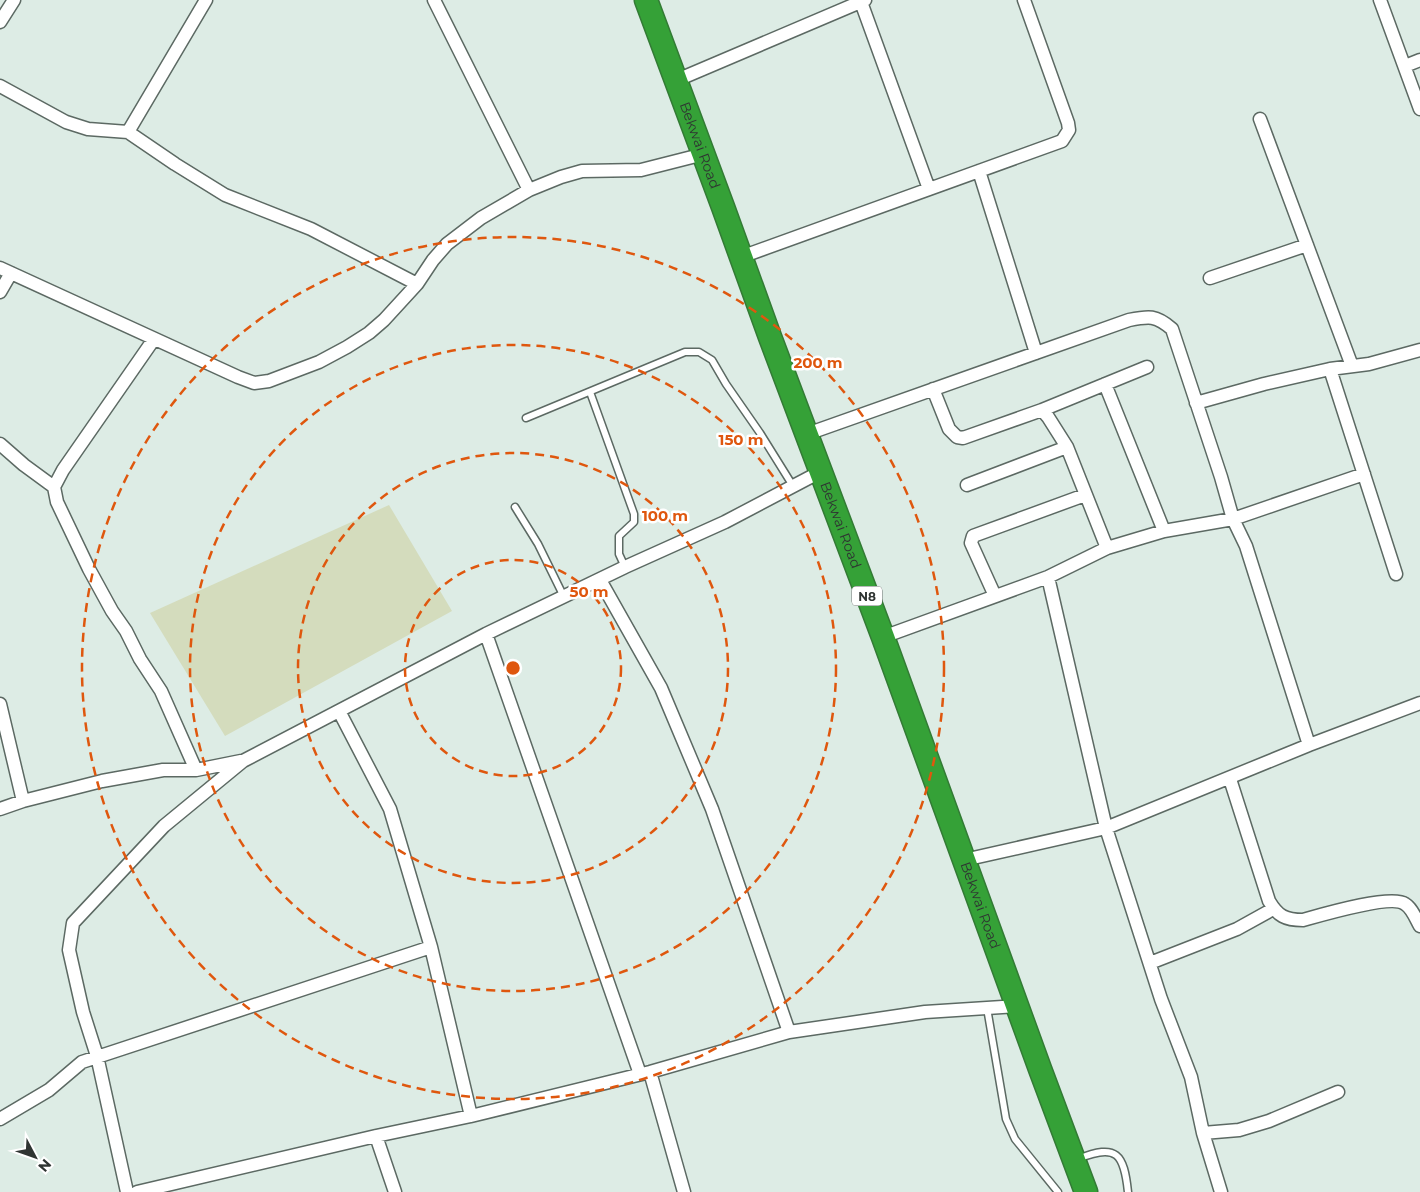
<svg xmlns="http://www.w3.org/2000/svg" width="1420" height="1192" font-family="Montserrat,sans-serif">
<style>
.park{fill:#d4dcbd}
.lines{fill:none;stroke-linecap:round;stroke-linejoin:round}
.lane-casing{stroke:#5c6963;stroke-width:9}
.street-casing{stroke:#5c6963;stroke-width:15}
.highway-casing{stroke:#337b35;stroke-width:25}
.lane{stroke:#fff;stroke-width:6}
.street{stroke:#fff;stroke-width:12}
.highway{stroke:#35a137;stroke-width:22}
.ring{fill:none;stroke:#df570e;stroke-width:2.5;stroke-dasharray:9 6}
.labels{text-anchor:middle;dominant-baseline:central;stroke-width:5;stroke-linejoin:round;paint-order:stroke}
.shield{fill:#fff;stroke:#6d7170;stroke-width:1}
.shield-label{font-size:12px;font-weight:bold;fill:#2f3432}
.street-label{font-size:14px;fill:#2f3432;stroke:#fff}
.centre{fill:#df570e;stroke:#fff;stroke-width:2.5}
.ring-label{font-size:15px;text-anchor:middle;font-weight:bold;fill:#df570e;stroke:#fff;stroke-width:5;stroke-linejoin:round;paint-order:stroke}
</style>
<rect width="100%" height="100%" fill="#ddece5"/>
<!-- park -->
<path class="park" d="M389 505 452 611 225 736 150 613Z"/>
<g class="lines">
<defs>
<path id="lane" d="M590 392 634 514V522L619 536V554L625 567
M526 418 685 352H699L712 360 726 384 760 433 793 486
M515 507 538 544 564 597
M987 1008 1006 1119 1015 1139 1058 1192
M1078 1159C1117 1143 1124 1154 1128 1192"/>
<path id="street" d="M434 0 529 190
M1380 0 1420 109
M861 2 929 189
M0 22 14 0
M1405 66 1420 60
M677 80 865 0
M0 86 66 122 88 129 128 132 175 164 225 195 311 229 417 284
M1260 119 1352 366
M128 132 206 0
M979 171 1036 353
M741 257 1062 141 1069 130 1068 123 1024 0
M0 268 238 377 254 383 269 381 319 362 347 347 369 333 384 320 417 284 433 260 447 244 481 218 529 190 561 177 582 171 641 170 704 154
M1210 278 1307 245
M0 292 11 273
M154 339 63 470 54 487 57 502 89 569 112 611 126 631 140 659 161 691 196 770
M1330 369 1396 574
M1105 384 1164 531
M933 389 949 429 957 437 963 438 1042 410 1048 417 1067 447 1107 548
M1196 403 1264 384 1330 369 1369 364 1420 350
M1042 410 1147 367
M807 434 1129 320C1149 316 1156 315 1172 329L1221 477 1233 519 1246 546 1309 745
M0 444 24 465 54 487
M967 485 1067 447
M1048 577 1106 828 1161 999 1191 1077 1203 1133 1221 1192
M600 580 661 688 712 809 789 1032
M995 596 971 543 973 536 1085 495
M486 634 640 1074
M883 637 1048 577 1107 548 1164 531 1233 519 1364 474
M0 704 23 801
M339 711 390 809 431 947 471 1116
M1230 779 1269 901C1278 916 1285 920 1303 920 1321 915 1392 894 1405 904 1412 908 1416 919 1420 926
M0 809 23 801 102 781 163 770H196L241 761
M964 860 1106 828 1309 745 1420 703
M1150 963 1237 929 1273 909
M650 1072 684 1192
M0 1119 49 1090 82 1062 431 947
M1203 1133 1239 1130 1269 1121 1338 1092
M376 1136 395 1192
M127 1192 97 1056 83 1012 69 950 73 923 164 826 243 761 486 634 625 567 725 522 820 472
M137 1192 376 1136 471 1116 650 1072 789 1032 925 1012 1018 1006"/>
<g id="highway">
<path id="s1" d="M646 0 723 207 770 337 883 637 1040 1069 1086 1192"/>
</g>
</defs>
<!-- lane casing -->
<use href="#lane" class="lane-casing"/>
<!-- street casing -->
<use href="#street" class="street-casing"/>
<!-- highway casing -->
<use href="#highway" class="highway-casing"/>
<!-- lane -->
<use href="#lane" class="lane"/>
<!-- street -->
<use href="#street" class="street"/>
<!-- highway -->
<use href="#highway" class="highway"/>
</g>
<!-- distance rings -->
<g class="ring">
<circle cx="513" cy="668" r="108"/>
<circle cx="513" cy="668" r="215"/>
<circle cx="513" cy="668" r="323"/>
<circle cx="513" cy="668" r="431"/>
</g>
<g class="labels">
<!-- shield labels -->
<rect class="shield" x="852" y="586.5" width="30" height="19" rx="4"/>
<g class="shield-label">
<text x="867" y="596">N8</text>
</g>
<!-- street labels -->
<g class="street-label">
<text stroke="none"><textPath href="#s1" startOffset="155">Bekwai Road</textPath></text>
<text stroke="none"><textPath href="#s1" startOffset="560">Bekwai Road</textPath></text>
<text stroke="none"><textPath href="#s1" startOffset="965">Bekwai Road</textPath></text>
</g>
</g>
<circle cx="513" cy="668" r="8" class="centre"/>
<g class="ring-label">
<text x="818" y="368">200 m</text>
<text x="741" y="445">150 m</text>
<text x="665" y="521">100 m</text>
<text x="589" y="597">50 m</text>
</g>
<!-- north arrow -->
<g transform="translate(35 1157) rotate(131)" stroke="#ffffff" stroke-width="4" paint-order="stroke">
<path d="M0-4L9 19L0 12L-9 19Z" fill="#2f3432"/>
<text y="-8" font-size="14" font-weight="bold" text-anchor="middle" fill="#2f3432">N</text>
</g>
</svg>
